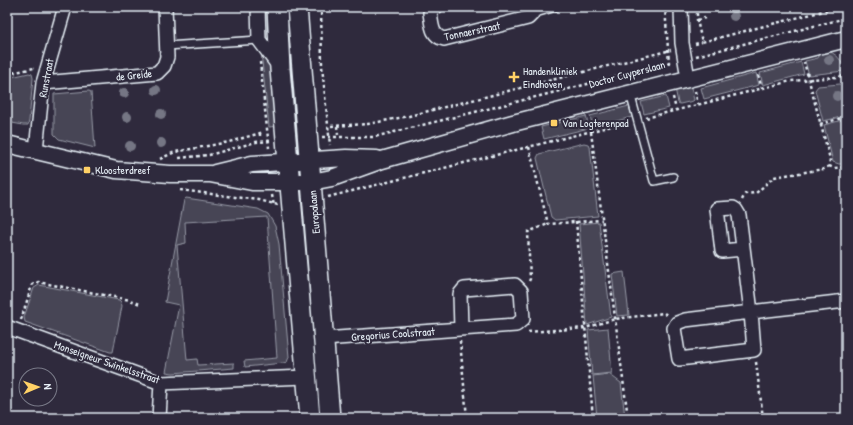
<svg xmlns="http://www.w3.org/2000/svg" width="853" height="425" font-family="'Patrick Hand',sans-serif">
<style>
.green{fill:#464455;stroke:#979aa6}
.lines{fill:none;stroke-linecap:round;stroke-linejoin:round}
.service-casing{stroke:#e8f1f8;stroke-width:10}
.minor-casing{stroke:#e8f1f8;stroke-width:16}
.tertiary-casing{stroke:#e8f1f8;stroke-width:19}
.secondary-casing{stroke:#e8f1f8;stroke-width:22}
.path{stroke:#e8f1f8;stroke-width:2.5;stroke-dasharray:3 3;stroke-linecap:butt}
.service{stroke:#2f2a3d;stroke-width:7}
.minor{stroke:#2f2a3d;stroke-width:13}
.tertiary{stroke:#2f2a3d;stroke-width:16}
.secondary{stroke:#2f2a3d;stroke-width:19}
.tree{fill:#757684}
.poi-dot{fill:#ffd166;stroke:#2f2a3d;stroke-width:1.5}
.labels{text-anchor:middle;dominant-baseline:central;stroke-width:4;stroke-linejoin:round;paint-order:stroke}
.street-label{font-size:11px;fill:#e8f1f8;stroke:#2f2a3d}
.poi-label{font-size:11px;fill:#e8f1f8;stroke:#2f2a3d;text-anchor:start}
</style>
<rect width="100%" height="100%" fill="#2f2a3d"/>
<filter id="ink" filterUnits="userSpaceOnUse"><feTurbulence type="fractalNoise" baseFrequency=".025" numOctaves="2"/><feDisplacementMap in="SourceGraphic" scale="8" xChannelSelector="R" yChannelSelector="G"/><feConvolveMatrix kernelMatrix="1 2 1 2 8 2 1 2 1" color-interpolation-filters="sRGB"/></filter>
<g filter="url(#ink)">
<!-- green -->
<path class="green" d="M825 50C836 53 843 60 844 71L809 75 805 61 818 58 822 51Z
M261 52 271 64 279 126 269 127Z
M801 62 804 74 763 85 760 73Z
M29 73 32 74 33 78 29 121 28 125H23L7 122V78Z
M756 73 759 85 704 99 701 88Z
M690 84 694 100 693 101 680 104 678 103 675 88Z
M840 84 842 86 846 116 823 121 815 90 818 86Z
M89 91 91 92 95 148 59 139 54 134V94Z
M666 96 669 108 644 114 641 102Z
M629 106 632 117 593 127 590 116Z
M586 116 589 128 544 139 541 127Z
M846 119V164H839L833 162 824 125Z
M584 143 588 144 590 147 598 216 555 220 551 217 537 158 539 154Z
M186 198 258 209 268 214 275 226 279 244 289 357 287 362 283 363 245 367 244 361 277 358 267 217 185 222 186 243 177 245 187 360 197 359 198 365 234 363V368L173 373 166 372 179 305 165 302 184 200Z
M599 222 611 317 587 325 579 224Z
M624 272 629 315 617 316 612 274Z
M304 276H308L314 300 319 358 311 359Z
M39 285 119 300 121 302 122 306 113 352H110L25 322 24 317 34 288Z
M608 328 612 373 592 375 588 330Z
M609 374 621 383 625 418H597L593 376Z"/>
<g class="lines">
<defs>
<path id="service" d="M532 14 556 7
M166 46 259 40
M630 93 654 181 673 177"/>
<path id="minor" d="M258 7 259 40 280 68
M436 7 433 8 430 13C432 24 431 36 444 39L528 18 532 14V7
M681 7 682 43 688 78
M43 83 157 73 164 66 167 57 165 7
M36 150 43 83 65 7
M743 249 722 251 717 209 733 208 736 210 739 215 751 312 846 301
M751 312 754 350 679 359 674 328 677 323 685 320Z
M7 327 161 383 306 377
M324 339 516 325 523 319 521 291 515 285 464 289 460 294 461 329
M159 418 161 383"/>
<path id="tertiary" d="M7 144 116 170 170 174H210L252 182H311L332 178 382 160 513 123 846 39
M215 173 252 164 346 158 377 159"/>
<path id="secondary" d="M277 7 280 69 310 418
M297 7 330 418"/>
</defs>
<!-- service casing -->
<use href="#service" class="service-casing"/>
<!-- minor casing -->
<use href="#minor" class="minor-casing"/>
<!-- tertiary casing -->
<use href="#tertiary" class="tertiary-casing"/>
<!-- secondary casing -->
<use href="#secondary" class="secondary-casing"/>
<!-- path -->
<path class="path" d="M321 7 322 66 330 145
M665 7 669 63
M697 7V20L702 42 839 7
M697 20 705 18
M695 44 702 42
M696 56 846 18
M260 62 269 148
M7 74 34 68
M758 75 762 88
M695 91 698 104
M673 97 676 110
M646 118 791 81 846 76
M820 124 846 117
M331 126 368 124 409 116 671 50
M337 126 338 135
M591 132 628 418
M260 133V137
M322 137H374L568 89 672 62
M529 147 548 224 602 220
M179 158 209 155 256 142 272 141
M160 159 175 152 229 142 264 132
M829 166 834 168 846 167
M180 190 259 200 278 205
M272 195 274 206
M328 197 628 122
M742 200 745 194 756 193 774 177 824 169 829 166 830 159 804 62
M576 221 593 418
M529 281 530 279 528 232 548 224
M21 320 32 285 38 282 130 300 140 304
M528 332 585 328 615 319 664 313 668 316
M460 341 467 418
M756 362 763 418"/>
<!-- service -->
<use href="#service" class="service"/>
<!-- minor -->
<use href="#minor" class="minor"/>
<!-- tertiary -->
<use href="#tertiary" class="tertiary"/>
<!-- secondary -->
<use href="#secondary" class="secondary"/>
</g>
<!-- trees -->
<g class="tree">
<circle cx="734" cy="16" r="5"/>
<circle cx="829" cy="60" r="5"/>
<circle cx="156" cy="90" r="5"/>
<circle cx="124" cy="93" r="5"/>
<circle cx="837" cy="96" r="5"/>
<circle cx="161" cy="114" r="5"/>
<circle cx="127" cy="117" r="5"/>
<circle cx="161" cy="143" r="5"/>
<circle cx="130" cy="146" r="5"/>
</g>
</g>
<!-- markers -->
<g class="poi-dot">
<path d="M512 71h4v4h4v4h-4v4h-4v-4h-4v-4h4z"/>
<rect x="550" y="119" width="8" height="8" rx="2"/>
<rect x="83" y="166" width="8" height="8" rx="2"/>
</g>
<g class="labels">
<!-- street labels -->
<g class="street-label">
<text transform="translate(472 31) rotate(-12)">Tonnaerstraat</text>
<text transform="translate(627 74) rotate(-15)">Doctor Cuyperslaan</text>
<text transform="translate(134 75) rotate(-6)">de Greide</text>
<text transform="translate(46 78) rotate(-79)">Runstraat</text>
<text transform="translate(314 212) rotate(-95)">Europalaan</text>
<text transform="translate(393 334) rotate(-4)">Gregorius Coolstraat</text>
<text transform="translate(107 362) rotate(19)">Monseigneur Swinkelsstraat</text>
</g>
<!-- poi labels -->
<g class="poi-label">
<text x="523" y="71">Handenkliniek<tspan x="523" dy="13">Eindhoven</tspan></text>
<text x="562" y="123">Van Logterenpad</text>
<text x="95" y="170">Kloosterdreef</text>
</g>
</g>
<!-- margin -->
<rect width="853" height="425" fill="none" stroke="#2f2a3d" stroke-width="24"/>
<rect x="12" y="12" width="829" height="401" fill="none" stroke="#e8f1f8" stroke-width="1.5" filter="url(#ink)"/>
<!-- north arrow -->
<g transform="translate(38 387) rotate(88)"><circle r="19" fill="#2f2a3d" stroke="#797a88"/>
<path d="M0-3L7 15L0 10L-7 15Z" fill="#ffd166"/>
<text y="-6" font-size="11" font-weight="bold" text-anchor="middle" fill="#e8f1f8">N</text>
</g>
</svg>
